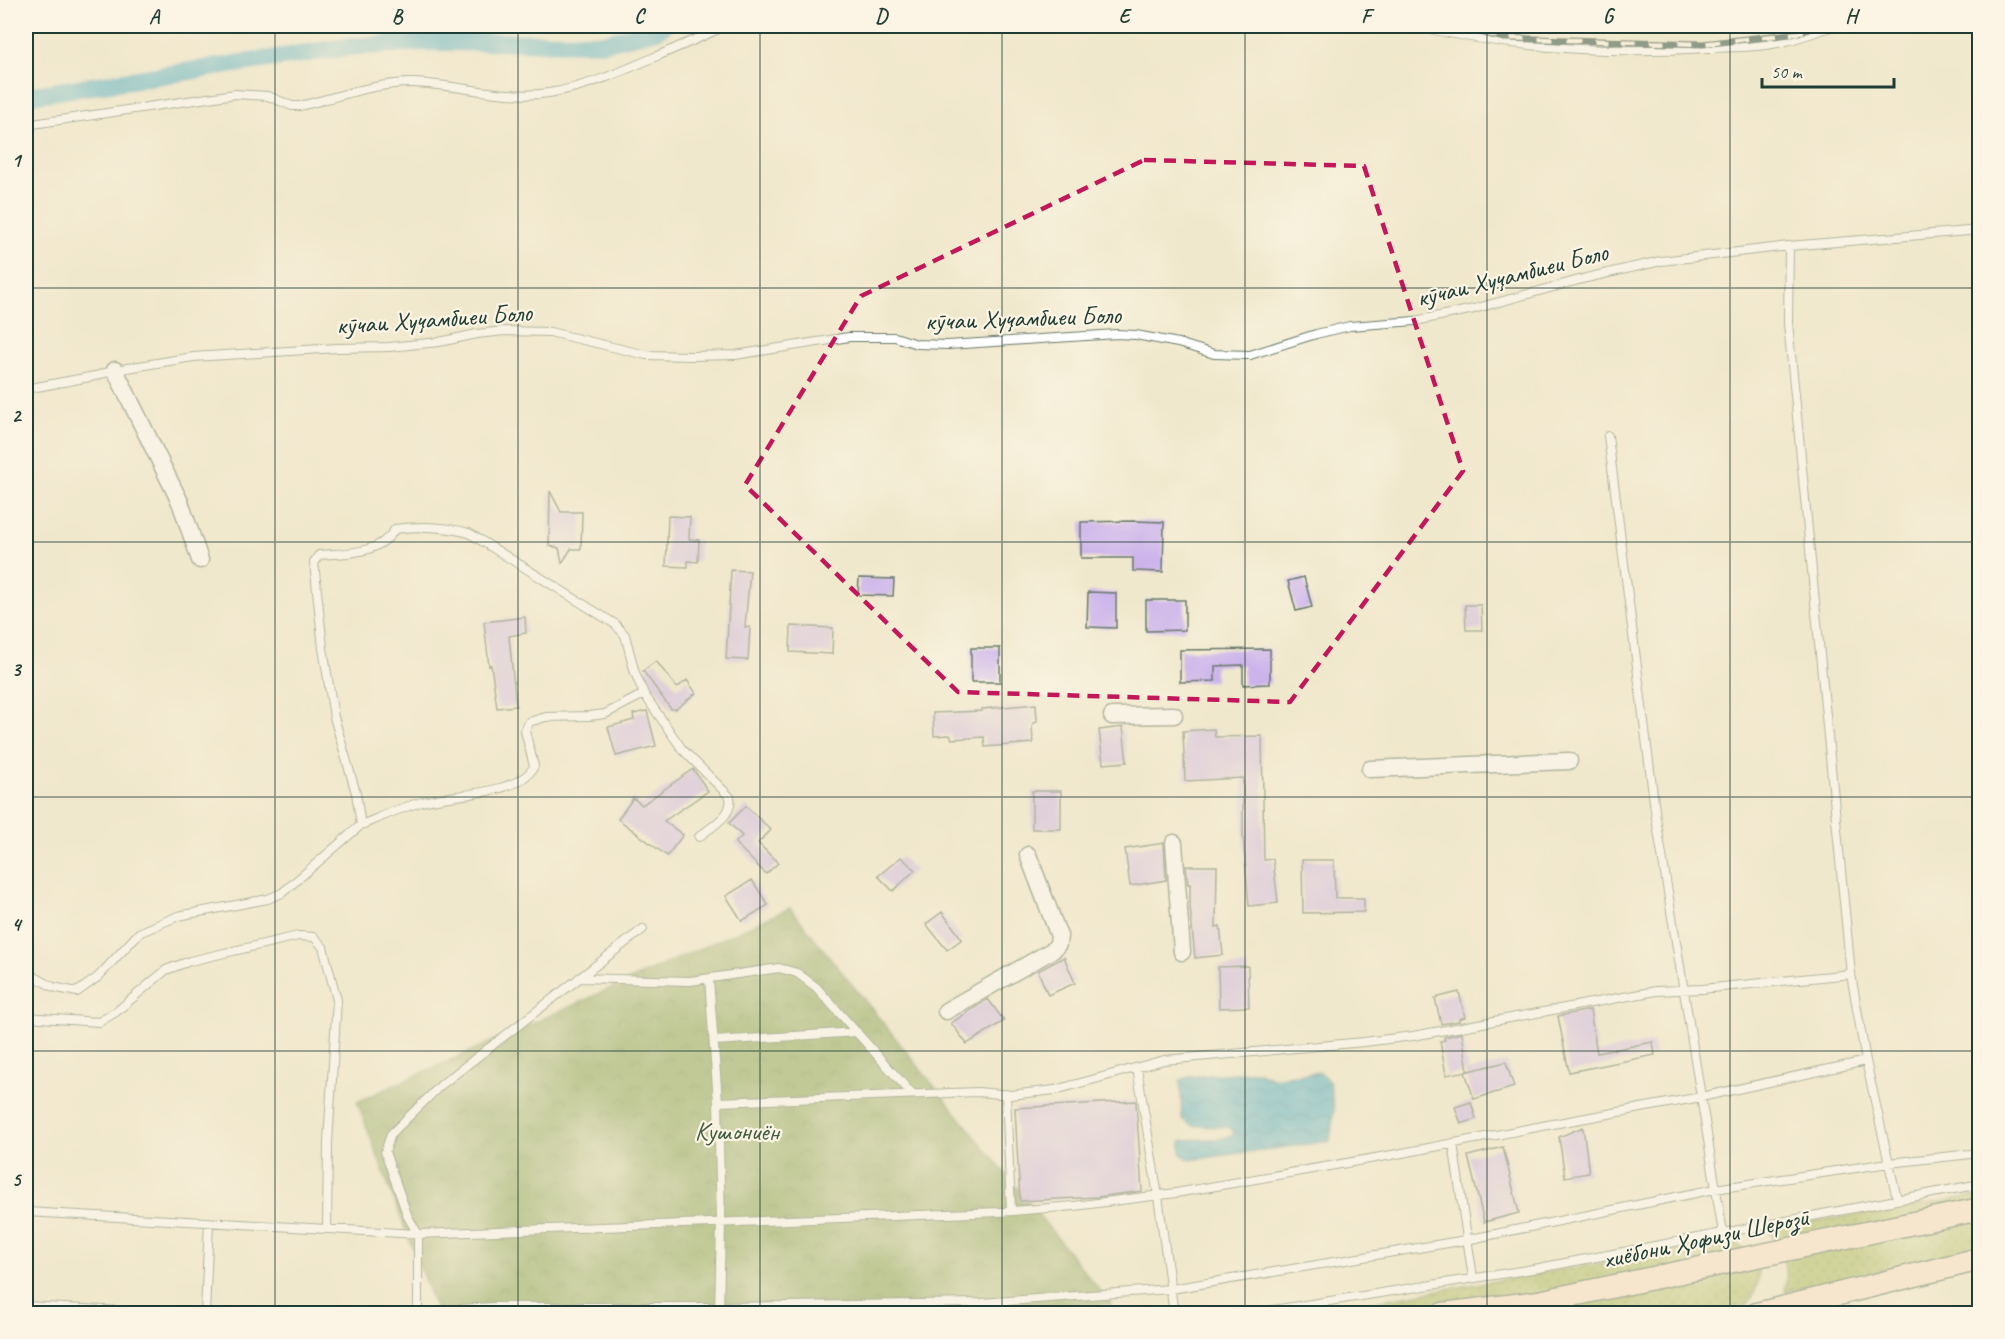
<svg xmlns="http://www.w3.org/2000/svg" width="2005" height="1339" font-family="Caveat,sans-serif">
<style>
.grass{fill:url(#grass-dots);stroke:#647d4a;stroke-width:1.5}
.forest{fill:url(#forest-crowns);stroke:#537045;stroke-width:1.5}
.water{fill:url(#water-waves);stroke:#32747d;stroke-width:1.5}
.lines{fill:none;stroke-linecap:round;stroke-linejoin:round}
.canal{stroke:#46aac6;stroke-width:18}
.building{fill:#ccb4eb}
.service-casing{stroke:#687969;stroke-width:10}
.minor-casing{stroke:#687969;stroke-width:19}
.secondary-casing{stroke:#687969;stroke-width:25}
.service{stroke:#fff;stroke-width:8}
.minor{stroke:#fff;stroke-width:16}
.secondary{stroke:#fce5cf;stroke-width:22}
.rail-casing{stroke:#1f3d34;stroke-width:7}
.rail{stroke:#fcf5e5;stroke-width:4.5;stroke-dasharray:14;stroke-linecap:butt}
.marked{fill:none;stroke:#c2185b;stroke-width:4.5;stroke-dasharray:12 8;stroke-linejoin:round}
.grid{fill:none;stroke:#1f3d34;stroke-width:1.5;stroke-opacity:0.55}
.labels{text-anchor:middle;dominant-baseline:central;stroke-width:4.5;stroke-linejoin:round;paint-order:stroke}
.street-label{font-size:26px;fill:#1f3d34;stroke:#fcf5e5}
.park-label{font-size:26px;fill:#425d3f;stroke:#fcf5e5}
.neatline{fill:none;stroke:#1f3d34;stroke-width:2}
.grid-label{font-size:20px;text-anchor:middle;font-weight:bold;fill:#1f3d34}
</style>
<defs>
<pattern id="grass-dots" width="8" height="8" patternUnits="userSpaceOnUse" patternTransform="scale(1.5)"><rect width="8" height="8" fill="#aabd60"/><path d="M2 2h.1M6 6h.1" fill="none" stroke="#8a9b50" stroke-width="1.8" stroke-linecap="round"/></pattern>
<pattern id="forest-crowns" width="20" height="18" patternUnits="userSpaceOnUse" patternTransform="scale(1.5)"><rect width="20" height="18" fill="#87a456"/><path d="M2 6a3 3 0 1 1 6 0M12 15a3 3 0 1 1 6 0" fill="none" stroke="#6e8748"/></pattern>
<pattern id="water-waves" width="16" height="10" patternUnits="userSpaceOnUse" patternTransform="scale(1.5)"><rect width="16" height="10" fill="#46aac6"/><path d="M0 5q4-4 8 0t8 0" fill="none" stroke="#3a8ca2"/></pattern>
</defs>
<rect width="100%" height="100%" fill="#fcf5e5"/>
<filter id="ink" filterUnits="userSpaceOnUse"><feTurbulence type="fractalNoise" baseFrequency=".0167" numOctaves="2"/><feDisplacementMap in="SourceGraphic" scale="12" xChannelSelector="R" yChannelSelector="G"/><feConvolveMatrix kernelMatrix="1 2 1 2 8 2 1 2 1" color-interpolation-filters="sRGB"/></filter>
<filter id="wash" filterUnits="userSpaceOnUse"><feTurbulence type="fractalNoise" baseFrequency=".008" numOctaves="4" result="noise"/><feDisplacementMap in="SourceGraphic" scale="24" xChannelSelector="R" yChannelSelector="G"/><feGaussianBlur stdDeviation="1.35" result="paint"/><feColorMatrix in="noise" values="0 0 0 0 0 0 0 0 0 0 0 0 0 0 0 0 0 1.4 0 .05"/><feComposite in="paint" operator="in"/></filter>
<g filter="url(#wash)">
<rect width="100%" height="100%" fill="#f0e8cc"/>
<!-- grass -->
<path class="grass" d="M1979 1195V1251L1785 1291C1790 1264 1783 1248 1766 1228L1910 1207Z
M1731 1241C1762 1257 1766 1278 1747 1305L1710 1313 1300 1314Z"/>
<!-- forest -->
<path class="forest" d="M790 908 1111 1304 806 1314 437 1313 357 1102Z"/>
<!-- water -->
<path class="water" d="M1257 1071 1272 1078 1320 1072 1330 1083 1334 1110 1330 1141 1190 1160 1181 1154V1141C1200 1136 1219 1144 1235 1133L1229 1127 1192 1126 1182 1119 1180 1080 1189 1077Z"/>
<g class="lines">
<!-- canal -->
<path class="canal" d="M26 96 348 47 425 42 603 43 657 30 664 26"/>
</g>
<g id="blocks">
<!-- building -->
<path class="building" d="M550 491 561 512H582L581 549H571L562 563 559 548 549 546Z
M668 516 690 517 689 539 699 540 698 562 688 561V567L666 566Z
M1134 521 1164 522 1163 572 1133 571V558H1081V522Z
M731 570 750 571 745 627H750L748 660 726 659Z
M1304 577 1312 607 1296 611 1288 581Z
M859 578 894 579 893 596 858 595Z
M1088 592 1116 593V628L1087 627Z
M1146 600H1185V630L1146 631Z
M1465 605H1481L1482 630H1466Z
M525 617 526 633 509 636 516 706 497 708 491 665 489 666 484 622Z
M791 626 833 628 832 654 790 652Z
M971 648H1000V682H971Z
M1270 649V684L1243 685V665L1215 666V681L1180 682V650Z
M656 661 677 688 687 680 696 693 676 709H671L643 671Z
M1036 704 1037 721 1032 725 1033 743 985 747 984 737 952 739 950 735 934 736 933 713 982 711V709Z
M647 711 656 746 616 756 608 727 634 720 633 714Z
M1123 727 1127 762 1103 764 1099 730Z
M1214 729 1215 737 1262 736 1264 860 1273 859 1278 903 1249 906 1243 837V778L1185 781 1183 731Z
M693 769 708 791 664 821 683 835 667 856 618 819 633 798 642 805Z
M1032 791H1061V829H1032Z
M746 806 771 830 758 843 778 863 766 874 735 843 742 836 729 823Z
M1164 843 1166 880 1130 886 1125 849Z
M901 857 915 870 893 891 878 876Z
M1302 860H1334L1335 898H1364V912L1303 913Z
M1186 866H1217L1216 927 1220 926 1223 955 1195 958 1190 907V884H1188Z
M752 880 768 905 742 921 726 896Z
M942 912 962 939 947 950 926 924Z
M1064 957 1075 983 1048 995 1038 971Z
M1248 966 1249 1007 1219 1008 1218 967Z
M1459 992 1465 1017 1459 1019V1021L1441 1024 1435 998Z
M988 999 1004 1021 967 1044 951 1023Z
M1590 1010 1597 1053 1653 1042 1655 1055 1569 1072 1558 1016Z
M1462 1033 1468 1071 1446 1075 1440 1041 1445 1040 1444 1037Z
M1506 1062 1514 1087 1474 1099 1465 1072Z
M1136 1101 1142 1191 1097 1197 1020 1201 1015 1108Z
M1471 1102 1476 1119 1461 1124 1455 1107Z
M1583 1127 1589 1173 1565 1177 1559 1137Z
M1503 1147 1519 1213 1484 1222 1468 1156Z"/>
</g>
</g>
<g filter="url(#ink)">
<use href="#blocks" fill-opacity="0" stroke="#687969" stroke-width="1.5"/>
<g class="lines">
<defs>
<path id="service" d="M1417 26C1512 49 1611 54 1708 48 1729 47 1751 48 1772 44 1793 41 1814 32 1834 26
M26 125 235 94 268 96 292 106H300C337 97 374 83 412 83 458 84 504 100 549 93 587 87 623 71 657 56 680 46 703 37 724 26
M1789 246 1788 323 1851 974 1866 1061 1897 1199
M26 389 95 376 115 370 193 357 337 348 389 347 439 342 477 334 504 331 550 332 646 355 692 356 735 355 849 337H895L917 344 948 345 1117 334 1136 335 1178 343 1214 354 1250 355 1316 334 1350 326 1415 321 1474 309 1586 278 1661 261 1789 246 1980 230
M1608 436 1656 818 1723 1233
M361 825C381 817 402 807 422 802 450 794 521 795 534 766L525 731 529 722 546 717 589 716 605 714 644 694
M26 972 53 987 77 992 98 977 139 933 178 916 268 899 282 893 361 825 356 793 334 717 323 648 314 562 319 555C347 553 379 555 395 529 421 526 443 526 469 533L615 624 625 635 635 673 644 694 682 749 730 797C734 815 712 826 699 837
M579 978 690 981 779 968 797 973 816 987 912 1094
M709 979 718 1102
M26 1017 99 1022 116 1012 166 970 190 961 298 936 314 937 323 947 337 1000 328 1142 327 1229
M714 1041 857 1032
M1137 1068 1158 1196 1174 1314
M1006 1094 1011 1211
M1453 1143 1473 1278
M26 1212 418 1234 999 1212 1074 1206 1176 1193 1392 1155 1553 1124 1701 1097 1866 1061
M26 1306 183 1314
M205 1314 209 1222
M418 1314V1234L408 1217 385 1152 391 1134 441 1085 643 929
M429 1314 445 1310 494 1307H719L981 1303 1171 1289 1466 1240 1715 1189 1889 1163 1980 1153
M719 1314 721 1222 718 1102 978 1092 1010 1095 1055 1090 1164 1060 1364 1042 1413 1036 1656 991 1702 989 1851 974
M1247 1314 1539 1268 1980 1184"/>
<path id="minor" d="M115 370 180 502 200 560
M1112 716 1174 715
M1370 769 1569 761
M1174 843 1182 952
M946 1011 1053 950 1058 944 1059 936 1028 855"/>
<path id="secondary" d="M1443 1314 1539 1302 1980 1209
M1757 1314 1980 1259"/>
</defs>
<!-- service casing -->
<use href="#service" class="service-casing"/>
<!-- minor casing -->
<use href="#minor" class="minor-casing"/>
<!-- secondary casing -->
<use href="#secondary" class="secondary-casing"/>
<!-- service -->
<use href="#service" class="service"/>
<!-- minor -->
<use href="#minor" class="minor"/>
<!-- secondary -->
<use href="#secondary" class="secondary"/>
<defs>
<path id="rail" d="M1456 26 1504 38 1703 44 1799 33 1816 26"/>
</defs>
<!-- rail casing -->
<use href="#rail" class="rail-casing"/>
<!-- rail -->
<use href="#rail" class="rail"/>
</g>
</g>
<!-- marked area -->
<path d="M0 0H2005V1339H0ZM1144 160 1364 166 1463 471 1290 702 958 692 745 485 861 296Z" fill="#f0e8cc" fill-opacity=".55" fill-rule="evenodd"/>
<path class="marked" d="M1144 160 1364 166 1463 471 1290 702 958 692 745 485 861 296Z"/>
<!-- grid -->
<path class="grid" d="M275 26V1314M518 26V1314M760 26V1314M1002 26V1314M1245 26V1314M1487 26V1314M1730 26V1314M26 288H1980M26 542H1980M26 797H1980M26 1051H1980"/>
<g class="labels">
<!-- street labels -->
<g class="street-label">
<text transform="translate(1512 275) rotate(-14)">кӯчаи Хуҷамбиеи Боло</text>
<text transform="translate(1023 318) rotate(-2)">кӯчаи Хуҷамбиеи Боло</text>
<text transform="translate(434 319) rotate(-4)">кӯчаи Хуҷамбиеи Боло</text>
<text transform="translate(1706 1238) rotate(-12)">хиёбони Ҳофизи Шерозӣ</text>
</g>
<!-- park labels -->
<g class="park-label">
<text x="737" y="1131">Кушониён</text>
</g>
</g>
<!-- margin -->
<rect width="2005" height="1339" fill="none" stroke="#fcf5e5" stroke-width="66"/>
<!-- scale -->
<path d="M1762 78v9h132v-9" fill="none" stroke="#1f3d34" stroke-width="3"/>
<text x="1771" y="78" font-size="18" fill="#1f3d34" stroke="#fcf5e5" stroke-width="4.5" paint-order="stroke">50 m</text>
<rect x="33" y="33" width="1939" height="1273" class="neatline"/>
<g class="grid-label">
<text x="154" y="23">A</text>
<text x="397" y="23">B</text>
<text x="639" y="23">C</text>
<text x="881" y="23">D</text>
<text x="1124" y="23">E</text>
<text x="1366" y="23">F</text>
<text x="1608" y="23">G</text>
<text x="1851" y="23">H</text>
<text x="16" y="167">1</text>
<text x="16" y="422">2</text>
<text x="16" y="676">3</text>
<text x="16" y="931">4</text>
<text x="16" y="1186">5</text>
</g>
</svg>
